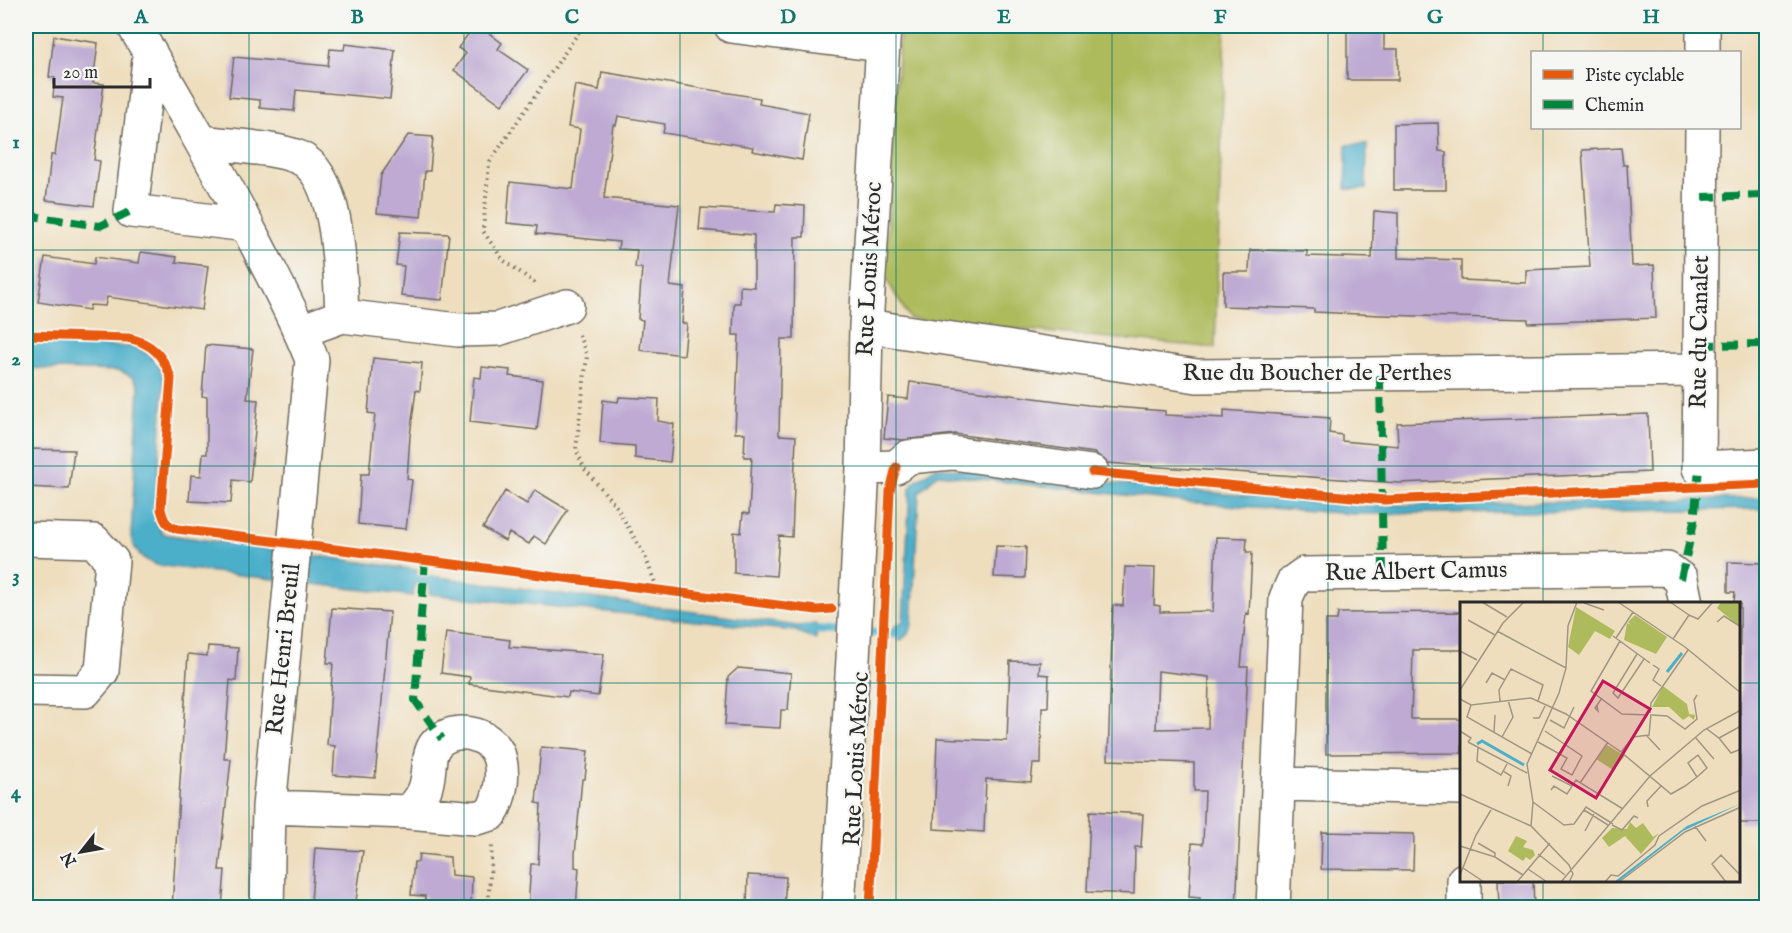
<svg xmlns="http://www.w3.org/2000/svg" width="1792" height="933" font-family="'IM FELL English',serif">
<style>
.green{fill:#adbb5d;stroke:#6c7344;stroke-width:1.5}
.water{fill:#4bafca;stroke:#3b6d7a;stroke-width:1.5}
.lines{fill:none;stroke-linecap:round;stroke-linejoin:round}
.stream{stroke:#4bafca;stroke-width:9}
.building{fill:#beaad3;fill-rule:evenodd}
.minor-casing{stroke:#6f6a5e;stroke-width:36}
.path{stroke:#6f6a5e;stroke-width:4;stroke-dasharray:1.5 4.5;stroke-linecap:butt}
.minor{stroke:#fff;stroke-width:33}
.quiet{stroke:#00873e;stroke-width:8;stroke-dasharray:15 8;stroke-linecap:butt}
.cycleway-casing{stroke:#f6f6f2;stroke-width:13}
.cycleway{stroke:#e8590c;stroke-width:9}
.grid{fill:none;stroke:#0f766e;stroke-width:1.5;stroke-opacity:0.55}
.labels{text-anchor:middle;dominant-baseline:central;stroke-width:4.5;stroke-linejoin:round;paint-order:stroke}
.street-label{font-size:24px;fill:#2b2b2b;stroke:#f6f6f2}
.inset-river{fill:none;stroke:#4bafca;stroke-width:3}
.inset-road{fill:none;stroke:#a09683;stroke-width:1.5}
.view{fill:#c2185b;fill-opacity:0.15;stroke:#c2185b;stroke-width:3}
.inset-edge{fill:none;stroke:#2b2b2b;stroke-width:3}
.neatline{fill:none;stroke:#0f766e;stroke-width:2}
.grid-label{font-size:20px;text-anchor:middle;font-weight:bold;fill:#0f766e}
</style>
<rect width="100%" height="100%" fill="#f6f6f2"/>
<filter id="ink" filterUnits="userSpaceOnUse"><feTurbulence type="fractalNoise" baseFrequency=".0167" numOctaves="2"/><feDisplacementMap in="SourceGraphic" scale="12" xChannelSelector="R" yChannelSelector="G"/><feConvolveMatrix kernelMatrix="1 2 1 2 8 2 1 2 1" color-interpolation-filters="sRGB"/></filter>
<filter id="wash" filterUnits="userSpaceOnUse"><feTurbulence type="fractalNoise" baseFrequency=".008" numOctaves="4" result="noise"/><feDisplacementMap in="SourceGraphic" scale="24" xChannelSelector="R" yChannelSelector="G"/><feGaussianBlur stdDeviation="1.35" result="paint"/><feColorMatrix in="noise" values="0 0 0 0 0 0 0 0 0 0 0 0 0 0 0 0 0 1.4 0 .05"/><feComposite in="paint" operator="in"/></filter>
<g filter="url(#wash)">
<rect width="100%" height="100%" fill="#eedebe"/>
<!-- green -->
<path class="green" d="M900 26H1225L1215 348 910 319 885 277Z"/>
<!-- water -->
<path class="water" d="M1367 144 1366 189H1346V145Z
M26 343 133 347C150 353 161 363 164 381L155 520 163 534 417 570 413 596 156 565C142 559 135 552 131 537L139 386 133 377 120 371 26 368Z
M936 467 1355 506 1766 498V509L1354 514 1185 502 938 474 919 492 912 623 910 632 900 641 894 627 903 621 910 489 914 482Z
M431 576 798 626 816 624V640L796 631 429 594Z"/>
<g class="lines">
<!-- stream -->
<path class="stream" d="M406 578 440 583
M805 629 896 634 906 628"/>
</g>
<g id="blocks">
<!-- building -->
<path class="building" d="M474 26H479L502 43 498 49 528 70 502 105 454 70 466 53 458 48Z
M1347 26H1384V49H1398V80H1347Z
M54 36 98 43 93 83 104 84 94 160 100 161 94 206 46 200 51 155H55L63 98 53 97 55 78 49 77Z
M345 44 395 50 390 99 296 90 294 111 260 108V100L229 97 234 57 328 66 330 49 344 50Z
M602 72 760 98 759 104 809 113 802 160 752 151 753 147 663 133 665 124 618 116 616 125H613L604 198 679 205 670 286 685 288 682 323 687 324 684 355 640 350 643 320 638 319 642 268H635L637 250 618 249 619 242 536 234 537 226 507 223 510 182 573 189 580 129 568 127 575 85 599 90Z
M1438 123 1439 151 1446 152V190H1394V124Z
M408 135 433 137 430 171H425L421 217 377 213 381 175Z
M1621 148 1623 165H1627L1632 266 1654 265 1656 318 1528 323V319L1381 315 1314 312V309L1223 306V272H1249L1250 250 1307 251V256L1372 258 1374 211 1398 213V258L1461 260V280L1526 283V270L1590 267 1582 150Z
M776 204 805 206 804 237H795L794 339H781L779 435 796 436 792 537 779 536 776 576 734 573V532L741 533 743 513 749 514 752 457H744L745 433H735L739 335H733L734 303H740V286L754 287V235L699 230 701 208 775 212Z
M400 232 449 234 442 300 401 296 404 266 396 265Z
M141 252 177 257 176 262 208 266 202 310 107 297 105 306 90 305 89 310 38 302 45 257 94 264 95 257 139 263Z
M206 345 253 349 247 399 258 400 250 482 233 480 231 503 189 501 191 475 201 476 203 454H207V397L202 396Z
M373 358 422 363 420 391 416 390 410 436 407 479 412 480 406 529 358 524 361 474H369L375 414 368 413Z
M482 367 510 370 509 376 543 380 537 430 470 422 474 377 481 378Z
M910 382 1088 405 1165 411V415L1224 418V410L1330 418 1329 433 1342 435V441L1398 446 1397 423 1648 414 1650 472 1399 483 1132 465 1108 463 1095 453 955 434 903 440 884 438 888 397 908 399Z
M619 397 659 399 658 421 674 424 670 462 635 458V446L600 443 603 400 618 402Z
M26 449 74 450 69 489 26 487Z
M535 490 568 510 546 544 534 536 529 544 509 533 505 541 483 528 505 491 527 504Z
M1216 537 1247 538 1246 552H1252L1249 614 1246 613 1241 667H1248L1236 908H1200V898L1189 897 1192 843 1203 844 1205 791H1194V763L1108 760 1113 605 1123 606 1125 567 1155 568 1154 605 1160 606V612L1213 611ZM1158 671 1209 677 1208 728 1156 729Z
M996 546 1026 547 1025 578 994 577Z
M1728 562 1765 563 1767 617H1764L1763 679 1767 680V823H1740V603H1734L1735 592H1728Z
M332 608 390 612 375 778 333 775 335 746 327 745 333 663H327Z
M1462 612V650H1413L1411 719H1462V753L1326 754V620H1337L1338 613Z
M446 632 510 640 509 647 604 654 598 696 569 692 568 697 469 684 470 677 441 673Z
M208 646 238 648 236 681 230 680 224 759H231L219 870H225L222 908H172L188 654 207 656Z
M1010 661 1040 662 1039 674 1049 675 1048 707H1042L1041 764H1033L1031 782 986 779 984 832 934 829 937 738 1007 741Z
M738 668 791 673 788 710H781L780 728 725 725 728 677Z
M541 747 588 751 585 779H582L575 854V867L579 868 576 908H528L531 864H538L541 804 536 803Z
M1090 811 1143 814 1141 847H1135L1134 894 1087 892Z
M1322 832 1414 834 1413 870 1321 869Z
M315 848 363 851 355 908H320V902H311Z
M419 854 450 857 451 875 472 877 471 908 426 904 425 896 411 895 414 862H418Z
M748 875 786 877 784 908H747Z
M1498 880H1533L1534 908H1499Z"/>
</g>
</g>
<g filter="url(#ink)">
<use href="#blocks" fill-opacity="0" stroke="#6f6a5e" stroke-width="1.5"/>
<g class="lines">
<defs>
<path id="minor" d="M134 26C178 101 222 176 261 253 279 288 298 323 312 360L269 807 267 908
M731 26 881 45
M150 52 131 211 247 225
M1703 52V26
M1702 128 1699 468 1766 465
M203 142C231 146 272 147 298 157 341 175 340 277 342 316
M866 326 1197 376 1699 370
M301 331 342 316 458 330 498 329 567 306
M863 468 896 467 908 457 952 453 1092 472
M26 539 94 541 112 561 102 671 85 691 26 690
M1279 784 1462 788
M269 807 408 812 476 818 491 814C500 798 504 778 500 760 495 735 460 725 440 740 419 756 441 785 408 812
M1464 880V908
M838 908 853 659 863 468 866 326 884 26
M1273 908 1286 598 1293 582 1304 574 1667 569 1681 579 1686 603"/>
</defs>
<!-- minor casing -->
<use href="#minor" class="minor-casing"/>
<!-- path -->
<path class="path" d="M535 283 503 260 483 231 489 163 583 26
M579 335 587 356 576 449 584 468 616 506 645 556 657 588
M488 908 492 845"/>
<!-- minor -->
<use href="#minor" class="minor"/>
<!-- quiet -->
<path class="quiet" d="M1702 197 1766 195
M26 215 100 226 131 211
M1701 345 1766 344
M1380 375 1383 572
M425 559 415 700 442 739
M1681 579 1694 522 1699 468"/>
<defs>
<path id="cycleway" d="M26 335 128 338C152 343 163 355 171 378L161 509C164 521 166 525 177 529L817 610 832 609
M1092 472 1384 500 1766 484
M870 908 890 491 896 467"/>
</defs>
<!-- cycleway casing -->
<use href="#cycleway" class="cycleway-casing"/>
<!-- cycleway -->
<use href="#cycleway" class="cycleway"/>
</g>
</g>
<!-- grid -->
<path class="grid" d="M249 26V908M464 26V908M680 26V908M896 26V908M1112 26V908M1328 26V908M1543 26V52M1543 128V603M26 250H1766M26 466H1766M26 683H1462M1740 683H1766M1543 880V908"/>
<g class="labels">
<!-- street labels -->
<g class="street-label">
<text transform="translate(870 269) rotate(-87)">Rue Louis Méroc</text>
<text transform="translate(1700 332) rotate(-89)">Rue du Canalet</text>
<text x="1317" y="373">Rue du Boucher de Perthes</text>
<text transform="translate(1416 572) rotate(-1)">Rue Albert Camus</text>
<text transform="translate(284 649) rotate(-84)">Rue Henri Breuil</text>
<text transform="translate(857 759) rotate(-87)">Rue Louis Méroc</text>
</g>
</g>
<!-- overview -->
<g transform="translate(1460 602)">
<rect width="280" height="280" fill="#eedebe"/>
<path d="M261 0H280V25L257 6ZM116 5 155 29 150 37 135 29 119 53 108 45ZM175 13 207 35 196 52 164 38 167 21 171 23 168 20ZM203 84 227 102 229 112 235 113 234 118 229 114 223 118 209 105H192ZM147 143 165 154 153 168 136 157ZM170 220 176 226 183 221 193 235 199 231 181 252 165 234 149 245 142 236 152 226 167 227ZM56 234 67 239 63 245 73 248 75 253 70 258 66 255 63 259 48 249Z" fill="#adbb5d"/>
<path d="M280 202 223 229 158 280H154L227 224Z" fill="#4bafca"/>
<path class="inset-river" d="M207 70 222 51M17 142 22 139 64 163"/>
<path class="inset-road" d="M22 0 47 15M158 0 225 45 281 91M210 0 229 13M124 1 144 8M8 18 35 33M257 20 264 14 281 25M37 29 106 66M153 34 190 61M156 36 173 10M213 37 229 13 238 17 253 0M160 39 131 89 162 112 188 113M0 49 17 58M177 52 153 91 158 96 184 57M193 63 199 67 193 78 201 84M26 81 32 71 45 78M0 88 43 21 64 0M0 97 11 103 71 96 106 112 161 150 211 192 225 184 237 175 247 166 238 153 228 161 237 175M40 99 39 88 51 67 83 83 78 99M11 103 7 115 72 152M137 103 138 109 135 106 142 96M190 111 191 101 228 48M192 113 207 114 225 127 237 117 234 98 237 93M73 116H79L85 104M90 118 104 126 114 105M247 127 259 136 281 124M0 129 11 136 8 140M34 131 35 113M187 134 200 148M42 135 53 115 48 98M235 135 254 157M259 136 271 151 281 147M8 140 67 171M78 140 107 156 101 167 112 173 122 154 85 129M18 146 17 159 41 173 47 162M161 150 173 135 189 133 191 112M43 169 51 174 48 184M92 174 112 184M120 181 148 140M91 188 94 184 107 192 116 178 163 207M0 192 71 224 109 263 113 272 109 280M73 200 104 223 114 222 126 205 153 222M188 205 187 199 201 184M124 208 148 223M152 223 162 228 174 214 178 216M71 224 73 200 67 162 99 91 106 66 108 24 117 0M235 224 246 239M125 229 134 212M18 241 35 251V255M0 244 35 255 63 273M78 252 105 273M3 266 24 280M68 267 87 280M0 273 16 233 31 208M57 280 90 241M101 280 190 174 244 128 281 108M145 280 151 273 158 274 195 243 199 234 242 204 281 188M159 280 225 230 281 205M266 280 252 262 261 253 281 274"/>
<path class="view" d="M143 79 190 107 136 196 90 168Z"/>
<rect width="280" height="280" class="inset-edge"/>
</g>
<!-- margin -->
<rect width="1792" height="933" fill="none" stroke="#f6f6f2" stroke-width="66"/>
<!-- legend -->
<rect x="1531" y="51" width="210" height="78" fill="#f6f6f2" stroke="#a5a5a2" stroke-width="1.5"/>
<rect x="1543" y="70" width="30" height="9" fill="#e8590c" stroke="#a5a5a2" stroke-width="1.5"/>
<text x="1585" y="81" font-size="18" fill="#2b2b2b">Piste cyclable</text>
<rect x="1543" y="100" width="30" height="9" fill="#00873e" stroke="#a5a5a2" stroke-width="1.5"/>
<text x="1585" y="111" font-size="18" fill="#2b2b2b">Chemin</text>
<!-- north arrow -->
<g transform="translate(81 852) rotate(239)" stroke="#f6f6f2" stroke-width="4.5" paint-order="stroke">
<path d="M0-4.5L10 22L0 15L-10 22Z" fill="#2b2b2b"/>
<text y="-9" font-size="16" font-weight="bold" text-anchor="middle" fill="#2b2b2b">N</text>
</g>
<!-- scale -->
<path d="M54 78v9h96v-9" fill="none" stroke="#2b2b2b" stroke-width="3"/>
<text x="63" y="78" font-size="18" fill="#2b2b2b" stroke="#f6f6f2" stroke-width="4.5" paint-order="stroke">20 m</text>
<rect x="33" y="33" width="1726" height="867" class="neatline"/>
<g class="grid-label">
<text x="141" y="23">A</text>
<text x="357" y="23">B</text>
<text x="572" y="23">C</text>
<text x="788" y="23">D</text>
<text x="1004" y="23">E</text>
<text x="1220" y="23">F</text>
<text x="1435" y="23">G</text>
<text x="1651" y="23">H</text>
<text x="16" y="148">1</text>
<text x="16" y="365">2</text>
<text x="16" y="582">3</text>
<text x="16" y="798">4</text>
</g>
</svg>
